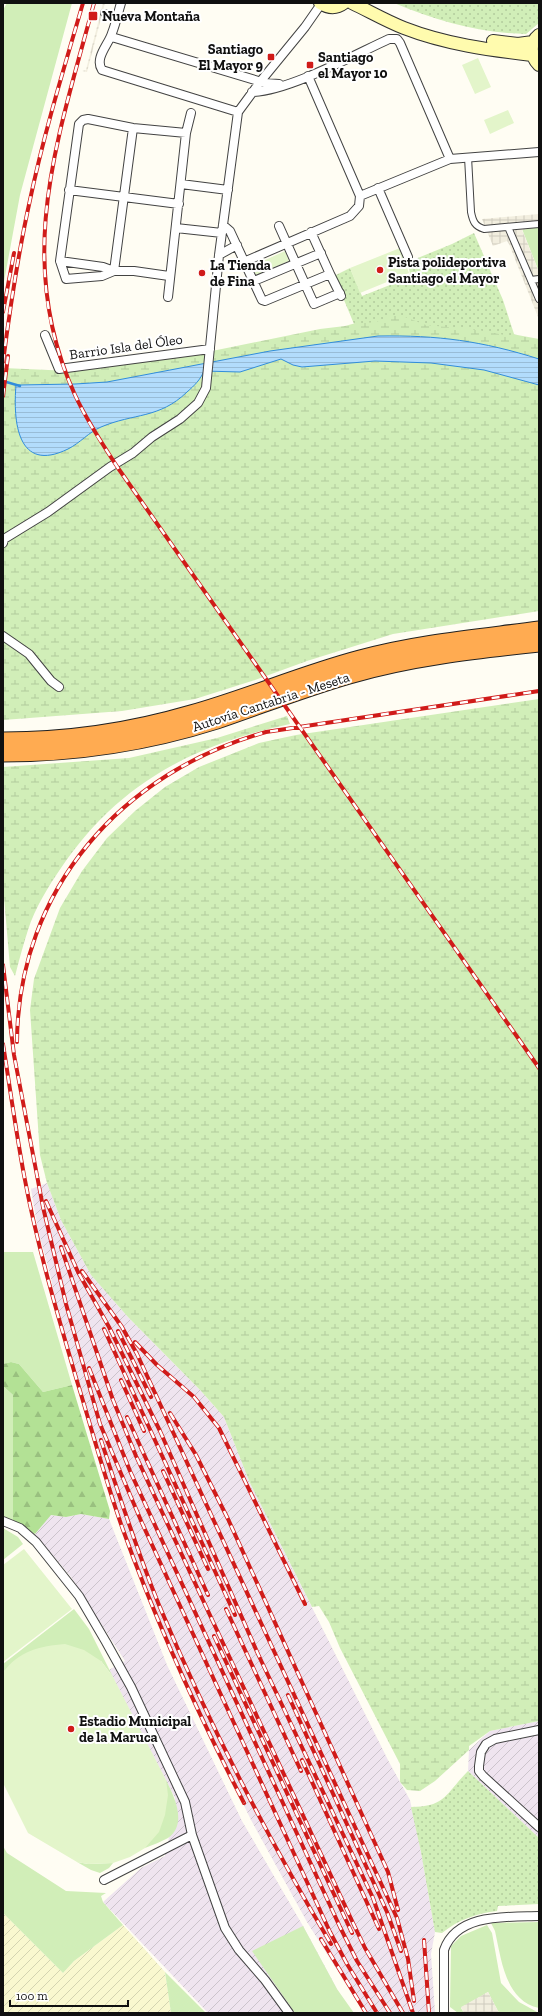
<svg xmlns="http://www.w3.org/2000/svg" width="542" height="2016" font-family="'Zilla Slab',serif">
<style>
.industrial{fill:url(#industrial-furrows)}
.farmland{fill:url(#farmland-furrows)}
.grass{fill:#d1eeb8}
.forest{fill:url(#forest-firs)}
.wetland{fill:url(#wetland-marsh)}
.park{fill:url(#park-dots)}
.pitch{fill:#e3f5ca}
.plaza{fill:url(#plaza-grid)}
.water{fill:url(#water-rules);stroke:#318ddb}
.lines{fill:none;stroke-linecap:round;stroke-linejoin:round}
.stream{stroke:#318ddb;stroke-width:2.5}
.pedestrian-casing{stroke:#434343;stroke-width:8}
.minor-casing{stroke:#434343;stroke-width:10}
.secondary-casing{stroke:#323232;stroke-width:14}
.motorway-casing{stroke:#212121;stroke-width:17}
.pedestrian{stroke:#fff;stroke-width:6}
.minor{stroke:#fff;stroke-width:8}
.secondary{stroke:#fffbae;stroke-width:12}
.motorway{stroke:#ffab51;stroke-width:15}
.rail-casing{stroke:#d01b19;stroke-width:4}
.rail{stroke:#fff;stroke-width:2.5;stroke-dasharray:8;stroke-linecap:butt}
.poi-dot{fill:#d01b19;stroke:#fff;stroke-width:1.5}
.labels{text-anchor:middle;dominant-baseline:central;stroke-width:4;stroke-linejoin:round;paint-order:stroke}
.poi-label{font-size:14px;font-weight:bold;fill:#101010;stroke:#fff;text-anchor:start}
.street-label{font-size:14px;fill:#101010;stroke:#fff}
</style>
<defs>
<pattern id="industrial-furrows" width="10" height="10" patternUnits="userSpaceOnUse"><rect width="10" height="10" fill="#efe4ef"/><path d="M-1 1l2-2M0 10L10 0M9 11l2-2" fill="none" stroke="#ccc3cc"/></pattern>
<pattern id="farmland-furrows" width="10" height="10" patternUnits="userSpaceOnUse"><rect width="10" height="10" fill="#f9f8cf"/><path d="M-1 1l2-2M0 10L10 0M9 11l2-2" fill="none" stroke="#d4d4b1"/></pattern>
<pattern id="forest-firs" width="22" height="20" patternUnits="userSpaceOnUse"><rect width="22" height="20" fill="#b3e195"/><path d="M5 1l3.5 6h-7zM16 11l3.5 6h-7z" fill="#99c07f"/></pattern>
<pattern id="wetland-marsh" width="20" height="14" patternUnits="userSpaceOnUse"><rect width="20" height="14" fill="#d1eeb8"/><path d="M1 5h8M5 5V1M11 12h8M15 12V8" fill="none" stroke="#b2cb9d"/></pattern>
<pattern id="park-dots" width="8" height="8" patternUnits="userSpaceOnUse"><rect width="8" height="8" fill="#d1eeb8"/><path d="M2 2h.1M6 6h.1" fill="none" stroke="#b2cb9d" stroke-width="1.8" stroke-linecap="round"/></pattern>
<pattern id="plaza-grid" width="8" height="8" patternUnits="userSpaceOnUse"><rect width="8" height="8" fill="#f2eedf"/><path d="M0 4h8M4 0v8" fill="none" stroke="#cecbbe"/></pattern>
<pattern id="water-rules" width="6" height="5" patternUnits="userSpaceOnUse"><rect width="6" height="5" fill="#b2dcfc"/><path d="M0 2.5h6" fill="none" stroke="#98bcd7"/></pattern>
</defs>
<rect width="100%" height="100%" fill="#fffdf3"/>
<!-- industrial -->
<path class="industrial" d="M47 1183 61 1220 91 1275 128 1317 201 1391 224 1417 250 1483 389 1762 410 1800 421 1852 435 1932 431 1954 435 2013H364L307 1922 251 1820 198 1711 146 1587 106 1478 61 1332 51 1278 38 1230 31 1189Z
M81 1514 109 1519 167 1665 242 1821 303 1926 337 1989 295 2013H208L103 1902 141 1868 165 1856 169 1837 174 1830 175 1798 109 1670 125 1661 71 1577 35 1534 50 1515 66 1517Z
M539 1721V1838L468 1771 469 1750 490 1731Z"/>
<!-- farmland -->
<path class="farmland" d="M3 1913 63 1973 74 1961 123 1925 165 1972 171 2013H3Z"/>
<!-- grass -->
<path class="grass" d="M7 3H72L20 195 3 287V10Z
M539 227V272L522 229Z
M3 1252H33L72 1385 43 1392 19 1364 11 1362 3 1364Z
M3 1386 13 1395V1520L3 1517Z
M3 1528 18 1537 23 1544 3 1560Z
M74 1609 89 1629 113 1677 101 1661 5 1670 3 1673V1664Z
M166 1780C174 1796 188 1824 168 1838 161 1842 152 1845 145 1848Z
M3 1846 7 1853 66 1891 106 1893 101 1896 103 1902 123 1925 74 1961 63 1973 3 1913Z
M77 1862 88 1864 113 1863 109 1868 100 1873 91 1870Z
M539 1922V2008C505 2001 501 1958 495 1931L491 1923Z
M487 1925 492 1933 501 1983 519 2002 539 2013H499L488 1992 461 2008 464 2013H458L450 2007 451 1946 461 1936Z
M303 1926 337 1989 354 2013H295L252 1951Z
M165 1972 206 2013H171Z"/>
<!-- forest -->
<path class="forest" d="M11 1362 19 1364 43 1392 72 1385 110 1511 109 1519 81 1514 66 1517 51 1515 35 1534 13 1520V1395L3 1386V1364Z"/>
<!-- wetland -->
<path class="wetland" d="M396 312 539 339V611L393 634 307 661 255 680 195 699 122 711 3 720V368L71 371 110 366 217 350 320 329 345 326Z
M539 699V1721L490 1731 469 1746V1750L435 1781 420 1791 407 1790 400 1782V1764L340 1648 329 1622 319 1606 312 1607 250 1483 224 1417 201 1391 128 1317 91 1275 61 1220 47 1183 40 1155 30 1010 34 979 60 908 82 871 107 838 135 811 165 787 199 767 259 743 296 735Z
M287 716 290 724C192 745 118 784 61 868 48 887 35 908 28 930 23 945 19 961 15 976L10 967 3 886V767L129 758 217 738Z"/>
<!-- park -->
<path class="park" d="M394 3H539V23L526 34C480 33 437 21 394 3Z
M474 233 503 300 515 337 478 330 426 325 397 314 376 322 354 324 334 276 350 268 362 296 395 283V281L410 274 408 262 452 244Z
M468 1771 539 1838V1904L498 1906 497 1911C477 1913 458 1920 442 1933L435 1932 421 1852 411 1807C446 1807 446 1793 468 1771Z"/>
<!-- pitch -->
<path class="pitch" d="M478 58 491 87 475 94 462 65Z
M508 110 514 123 490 134 484 120Z
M400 248 409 273 360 293 350 268Z
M285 251 289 261 256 275 252 266Z
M24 1549 72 1609 3 1662V1565Z
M65 1644 84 1650 101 1661 113 1677 166 1780 168 1795 165 1815 159 1832 145 1848 130 1857 113 1863 88 1864 77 1862 28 1833 3 1783V1673C18 1651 40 1646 65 1644Z"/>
<!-- plaza -->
<path class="plaza" d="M103 3H105L87 72 82 71 86 70Z
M539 214V227L522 230 539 272V317H538L509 244 507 241 493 246 482 219Z
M488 1992 499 2013H464L461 2007Z"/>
<!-- water -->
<path class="water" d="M378 336C438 335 482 341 539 359V385L484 370 431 363 375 361 302 367 293 365 281 359 240 372 204 371C200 380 195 385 187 392 159 419 134 413 101 427 89 432 80 443 68 449 17 474 13 421 16 385H18L75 384 107 382 270 351Z"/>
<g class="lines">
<!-- stream -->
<path class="stream" d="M3 381 20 386"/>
<defs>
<path id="pedestrian" d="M104 13 118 15
M468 157 471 212C473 222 475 226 484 229L539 224
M508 227 539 299
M531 280 539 279"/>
<path id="minor" d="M121 3C118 13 116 23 112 33 109 44 94 58 102 70L238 112
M115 38 265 83 279 84
M252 92C289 91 354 55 389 39H397L400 43 450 159
M181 184 228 190
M378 188 408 257
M69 190 179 204
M360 196 450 159 539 152
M223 225 230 231 262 300 265 301 330 274 311 232
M279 226 314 304 340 293
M176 228 222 233
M219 255 237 245
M60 261 103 267 114 271 133 128
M246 261 350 216 359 206 360 196 308 76
M330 274 341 296
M169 276 134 271H114L102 276 66 279 60 261 79 124 83 120 88 119 133 128 186 133
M254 281 321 253
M168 297 186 133 191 113
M45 335 59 369 210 349
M3 543 4 539 48 512 110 467 133 453 152 437 180 419 198 403 206 388 219 255 238 112 260 82 305 27 321 4
M3 636 29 654 51 681 59 687
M3 1521 20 1528 36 1542 79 1596 106 1642 131 1687 185 1802 192 1835 225 1928 239 1950 265 1980 289 2013
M539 1730 495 1739 486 1744 481 1752 479 1766V1771L483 1776 539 1827
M104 1880 192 1835
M444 2013V1950C457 1913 507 1917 539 1916"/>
<path id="secondary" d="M320 3C328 8 336 9 344 3
M352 3C369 11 386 21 404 28 445 44 489 50 532 55
M539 35C529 43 530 56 539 65
M493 41 518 44 533 42"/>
<path id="motorway" d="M3 740C67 740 130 731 191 713 248 697 303 673 360 658 419 642 479 637 539 629
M3 754C76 754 148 743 217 721 261 706 304 689 349 676 411 658 475 651 539 644"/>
</defs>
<!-- pedestrian casing -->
<use href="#pedestrian" class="pedestrian-casing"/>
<!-- minor casing -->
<use href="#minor" class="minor-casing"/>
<!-- secondary casing -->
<use href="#secondary" class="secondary-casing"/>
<!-- motorway casing -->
<use href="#motorway" class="motorway-casing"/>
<!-- pedestrian -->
<use href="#pedestrian" class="pedestrian"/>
<!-- minor -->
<use href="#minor" class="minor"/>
<!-- secondary -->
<use href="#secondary" class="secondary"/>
<!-- motorway -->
<use href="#motorway" class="motorway"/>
<defs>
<path id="rail" d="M94 3C58 138 13 259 75 395 87 421 103 445 118 468L539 1068
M3 312 14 253
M3 362C10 308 18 254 30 200 44 133 64 68 83 3
M3 396 8 356
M3 965 14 1055 43 1207 66 1304 100 1424 142 1523 330 1932 347 1964 377 2013
M17 1042C18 889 122 772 266 732L539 691
M3 1044C10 1088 16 1132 24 1175 37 1245 57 1313 77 1381 92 1430 105 1479 122 1527 156 1622 198 1714 244 1803
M46 1201 78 1272 109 1327 160 1431 258 1654 373 1898 413 2013
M61 1247 113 1400 136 1456 353 1923 365 1948 403 2013
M82 1271 122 1327 137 1354 397 1918 408 1959 414 2001
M104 1329 235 1615
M118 1331 151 1397
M135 1342 157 1365 194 1397 219 1428 305 1604
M89 1368 130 1471 340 1927 357 1961 390 2013
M121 1380 144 1431
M170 1413 196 1455 228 1519 388 1872 398 1910
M127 1417 208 1595
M101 1440C119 1495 137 1551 159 1605 208 1722 266 1835 331 1944
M163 1471 208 1569
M226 1609 301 1771
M214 1636 352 1933
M288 1695 387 1912 401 1951
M302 1760 379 1929
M321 1939 366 2013
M424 1940 429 2013"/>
</defs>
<!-- rail casing -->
<use href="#rail" class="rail-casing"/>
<!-- rail -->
<use href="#rail" class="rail"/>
</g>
<!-- markers -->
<g class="poi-dot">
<rect x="88" y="11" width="10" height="10" rx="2"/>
<rect x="267" y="53" width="8" height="8" rx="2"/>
<rect x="306" y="61" width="8" height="8" rx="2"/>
<circle cx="380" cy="270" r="4"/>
<circle cx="202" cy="273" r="4"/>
<circle cx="71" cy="1729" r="4"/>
</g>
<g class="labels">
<!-- poi labels -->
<g class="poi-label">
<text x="102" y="16">Nueva Montaña</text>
<text x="263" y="49" text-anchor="end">Santiago<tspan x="263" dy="16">El Mayor 9</tspan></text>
<text x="318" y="57">Santiago<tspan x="318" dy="16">el Mayor 10</tspan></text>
<text x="388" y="262">Pista polideportiva<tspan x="388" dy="16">Santiago el Mayor</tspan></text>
<text x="210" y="265">La Tienda<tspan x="210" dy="16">de Fina</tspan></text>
<text x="79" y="1721">Estadio Municipal<tspan x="79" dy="16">de la Maruca</tspan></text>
</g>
<!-- street labels -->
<g class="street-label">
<text transform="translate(126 347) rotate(-8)">Barrio Isla del Óleo</text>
<text transform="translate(271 702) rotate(-18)">Autovía Cantabria - Meseta</text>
</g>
</g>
<!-- border -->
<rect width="542" height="2016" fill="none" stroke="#101010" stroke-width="8"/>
<!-- scale -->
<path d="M10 2000v6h118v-6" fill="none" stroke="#101010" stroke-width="2"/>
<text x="16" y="2000" font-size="12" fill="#101010" stroke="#ffffff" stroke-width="3" paint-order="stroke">100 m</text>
</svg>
